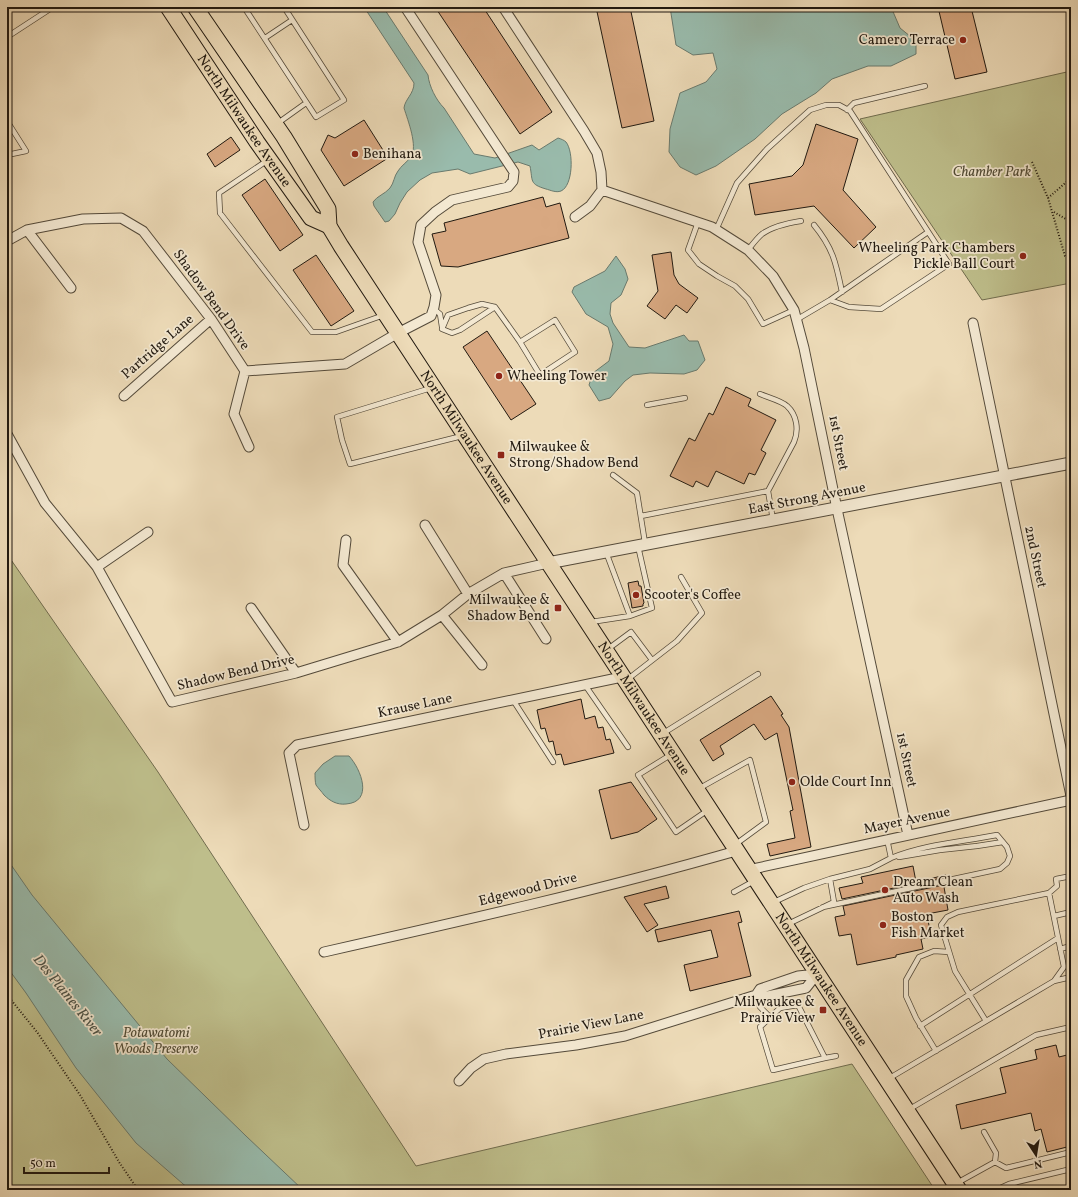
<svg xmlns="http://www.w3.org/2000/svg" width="1078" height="1197" font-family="Vollkorn,serif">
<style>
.green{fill:#bebe8b;stroke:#706c4e}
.water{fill:#99bbac;stroke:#697a6e}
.building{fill:#d8a881;stroke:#211910}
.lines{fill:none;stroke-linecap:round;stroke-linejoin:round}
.service-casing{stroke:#544a3a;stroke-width:6}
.minor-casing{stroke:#544a3a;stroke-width:11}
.tertiary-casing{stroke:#544a3a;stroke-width:13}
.primary-casing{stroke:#211910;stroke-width:17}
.path{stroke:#211910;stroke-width:2;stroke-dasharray:1 2;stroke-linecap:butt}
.service{stroke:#f3e8d1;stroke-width:4.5}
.minor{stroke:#f3e8d1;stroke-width:9}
.tertiary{stroke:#f3e8d1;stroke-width:11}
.primary{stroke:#eddbb8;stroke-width:15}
.poi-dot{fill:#8f2418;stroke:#f3e8d1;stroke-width:1.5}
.labels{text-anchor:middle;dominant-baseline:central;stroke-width:3.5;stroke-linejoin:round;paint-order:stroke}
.poi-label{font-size:14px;fill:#211910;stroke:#f3e8d1;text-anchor:start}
.street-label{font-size:14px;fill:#211910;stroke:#f3e8d1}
.park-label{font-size:14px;font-style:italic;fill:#504b35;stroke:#f3e8d1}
.water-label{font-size:15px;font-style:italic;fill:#4b5247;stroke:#f3e8d1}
</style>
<rect width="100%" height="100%" fill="#eddbb8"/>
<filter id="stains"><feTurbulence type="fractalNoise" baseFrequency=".005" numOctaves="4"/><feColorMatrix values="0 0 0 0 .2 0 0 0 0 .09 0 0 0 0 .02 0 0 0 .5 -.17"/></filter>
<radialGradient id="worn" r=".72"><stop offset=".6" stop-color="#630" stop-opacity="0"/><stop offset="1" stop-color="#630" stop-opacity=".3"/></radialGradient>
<!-- green -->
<path class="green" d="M1071 71V283L982 300 860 119Z
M7 554 158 772 416 1166 852 1064 935 1190H7Z"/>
<!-- water -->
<path class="water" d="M364 7H383L428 75C429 86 436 100 444 108L474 154 495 158 532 145 539 150 558 138C561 139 564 140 566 142 574 152 573 186 561 191 556 193 550 190 546 189 529 184 533 181 530 166L518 162 470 174 458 169 432 173 420 180 407 192 400 203 395 214 389 221 385 222 374 206 373 202C377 196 385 194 390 188 394 183 394 176 398 171 401 166 407 162 411 157 418 146 408 121 404 108 405 99 414 94 414 83Z
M670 7H891L900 28 916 41V54L891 66H868L832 79 816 93 782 114 755 139 716 166 696 175 680 167 669 152 670 129 680 93 706 82 717 69 713 53 693 55 676 45Z
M616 256 625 269 628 279 621 295 611 303 610 314 613 323 629 347 645 348 684 335 689 341H698L705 360 697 370 684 374 650 373 633 375 625 381 610 398 599 401 589 385 593 373 609 361 613 344 608 327 586 314 572 292 574 287 605 271Z
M335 756H349C361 769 374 802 346 804 337 805 330 801 324 795 322 792 318 788 316 785 315 782 315 776 315 773L323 764Z
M7 859 32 895 167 1059 246 1136 303 1190H190L136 1143 76 1068 26 993 7 967Z"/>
<!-- building -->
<path class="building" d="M435 7H483L552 112 520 134Z
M596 7H630L654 121 622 128Z
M938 7H971L987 72 955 79Z
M364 120 388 158 344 186 321 150 328 135 335 138Z
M816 124 858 139 843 190 876 227 854 248 814 206 755 215 749 184 792 176 803 165Z
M231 137 240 150 215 167 207 154Z
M265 179 303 235 280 251 242 195Z
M543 197 546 207 560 203 569 238 458 267 441 266 432 234 446 231 444 223Z
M671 252 674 275 679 284 698 298 687 313 676 305 665 319 647 306 658 291 652 255Z
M316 255 354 311 331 326 293 270Z
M487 331 536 404 511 420 463 347Z
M726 387 751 399 748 406 776 420 761 450 766 453 755 475 749 473 744 484 716 471 708 487 696 481 693 487 670 476 689 438 695 441 709 413 713 415Z
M638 581 639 586H641L644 603 643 604V606L632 608 628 583Z
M771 696 783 714 781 715 789 727 811 847 770 856 767 844 795 838 790 811 793 810 777 733 765 740 754 724 720 746 724 754 713 761 700 740Z
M581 699 585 719 595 716 598 728 603 727 606 740 610 739 614 753 564 765 561 754 556 755 553 741 549 742 545 728 541 729 537 710Z
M631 782 657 819 638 832 611 839 599 790Z
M913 866 916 882 946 875V877L842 899 839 888 863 883 861 877Z
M948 884V886L944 887 948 910 927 914 931 937 921 939 923 949 896 955V957L857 965 851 934 839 936 835 917 845 915 843 906Z
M666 886 669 898 644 904 658 925 647 932 624 897Z
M739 911 742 922 738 923 751 976 690 991 684 965 718 957 711 930 658 942 655 930Z
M1056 1045 1059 1057 1071 1054V1146L1047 1152 1041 1129 1035 1131 1031 1113 961 1129 956 1105 1006 1093 1000 1068 1037 1059 1035 1050Z"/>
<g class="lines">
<defs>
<path id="service" d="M36 7 47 11
M244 7 316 117 344 100 284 7
M7 37 53 7
M265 38 292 20
M847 110 854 103 925 86
M7 121 26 151 7 155
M278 123 306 103
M268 160 219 193 220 213 312 332H336L384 315
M698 222 688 250 699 264 717 276 735 286 748 299 763 324 794 310
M814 225C833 248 836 263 842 292
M716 230 737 183 767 149 810 110 826 105H839L850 111 949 264 881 309 849 307 830 300 796 320
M748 250C752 245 757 238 762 234 773 226 788 223 801 221
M830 300 928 232
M434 309 440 314 442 327
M442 329 448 315 468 308 482 304 495 307 520 342 540 375 575 352 555 320 520 342
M442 329 452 333 460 330 495 307
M431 388 337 417 342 440 350 464 462 436
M760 394C767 397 782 401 787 406 797 415 799 430 794 442L768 491
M647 405 685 398
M613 475 637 493 645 543
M641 516 768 491 773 520
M606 552 630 616
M591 622 630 616 652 608 638 546
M608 649 631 632 652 660
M628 679 677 641 702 613 681 577
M585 685 628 747
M513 700 553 762
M662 734 758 674
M672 754 638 775 676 832 708 810
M700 788 750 760 766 822 736 844
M899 857 940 850 977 846 1003 842
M734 892 754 881
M1049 893 1064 967 1054 981
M774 902 804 888 830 879 870 869 891 858 887 839
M823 907 1000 869 1007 863 1010 856 1007 847 997 835C961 842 925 844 891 858
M1054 916 1071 912
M788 924 834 902 830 879
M1060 949 1071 946
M756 996 760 1007 770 1017
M798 1005 825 1058 773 1070 760 1027 780 1008Z
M986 1021 955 971 941 925 947 917 958 912 1049 893 1057 886 1056 879 1071 876
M920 1026 1058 938
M936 1051 916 1018 906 996V980L919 957 934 951 949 952
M825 1058 836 1056
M888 1079 1054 981 1071 977
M908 1110 1036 1035 1071 1027
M984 1132 996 1153 995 1162
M957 1183 995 1162 1006 1168 1071 1152
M996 1190 1009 1184 1071 1169"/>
<path id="minor" d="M503 7 584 131 597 153 601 172 602 190 590 206 575 217
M602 190 712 227 748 250 773 276 794 310 804 348 837 509 908 835
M27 230 71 288
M7 241 27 230 83 219 121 218 143 231 211 319 245 371 345 364 398 333 431 316 434 307 436 295 418 242 421 225 435 212 452 200 508 187 513 181 514 172 405 7
M973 323 1071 796
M245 371 234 414 249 447
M124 396 211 319
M7 434 45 503 97 567 172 702 296 673 398 642 442 615 468 594 504 573 548 563
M425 525 468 594
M346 540 343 565 398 642
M97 567 148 532
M504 573 546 639
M251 608 296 673
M442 615 482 665
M304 825 289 753 297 745 622 677
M748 870 1071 800
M324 952C462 921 600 890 736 851
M756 995 762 997 806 988 817 974
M459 1081 471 1068 484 1059 506 1054 576 1045 625 1036 756 995 760 989 798 976 817 974"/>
<path id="tertiary" d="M548 563 1071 463"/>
<g id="primary">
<path id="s1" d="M168 7 257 142 311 218 329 226"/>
<path id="s2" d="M195 7 284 137 328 209 329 226 341 246 959 1190"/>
</g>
</defs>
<!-- service casing -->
<use href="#service" class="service-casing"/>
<!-- minor casing -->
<use href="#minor" class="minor-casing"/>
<!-- tertiary casing -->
<use href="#tertiary" class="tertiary-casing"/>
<!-- primary casing -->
<use href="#primary" class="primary-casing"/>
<!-- path -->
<path class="path" d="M1032 162 1048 198 1065 256 1071 260
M1048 198 1071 178
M1054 212 1071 222
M7 996 12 1001 37 1032 80 1095 119 1162 138 1190"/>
<!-- service -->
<use href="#service" class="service"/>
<!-- minor -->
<use href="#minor" class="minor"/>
<!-- tertiary -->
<use href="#tertiary" class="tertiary"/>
<!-- primary -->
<use href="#primary" class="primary"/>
</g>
<!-- markers -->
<g class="poi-dot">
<circle cx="963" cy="40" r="4"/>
<circle cx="355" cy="154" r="4"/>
<circle cx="1023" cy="256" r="4"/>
<circle cx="499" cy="376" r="4"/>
<rect x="497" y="451" width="8" height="8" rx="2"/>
<circle cx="636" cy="595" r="4"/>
<rect x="554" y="604" width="8" height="8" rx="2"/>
<circle cx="792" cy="782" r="4"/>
<circle cx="885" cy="890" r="4"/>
<circle cx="883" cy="925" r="4"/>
<rect x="819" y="1006" width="8" height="8" rx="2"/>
</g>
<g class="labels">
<!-- poi labels -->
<g class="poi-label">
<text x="955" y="40" text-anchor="end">Camero Terrace</text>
<text x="363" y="154">Benihana</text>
<text x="1015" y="248" text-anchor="end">Wheeling Park Chambers<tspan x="1015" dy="16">Pickle Ball Court</tspan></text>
<text x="507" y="376">Wheeling Tower</text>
<text x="509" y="447">Milwaukee &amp;<tspan x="509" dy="16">Strong/Shadow Bend</tspan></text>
<text x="644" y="595">Scooter's Coffee</text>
<text x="550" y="600" text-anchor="end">Milwaukee &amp;<tspan x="550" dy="16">Shadow Bend</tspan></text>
<text x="800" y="782">Olde Court Inn</text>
<text x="893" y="882">Dream Clean<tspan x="893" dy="16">Auto Wash</tspan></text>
<text x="891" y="917">Boston<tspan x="891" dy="16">Fish Market</tspan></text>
<text x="815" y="1002" text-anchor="end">Milwaukee &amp;<tspan x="815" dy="16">Prairie View</tspan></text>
</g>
<!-- street labels -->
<g class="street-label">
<text stroke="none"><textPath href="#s1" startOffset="137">North Milwaukee Avenue</textPath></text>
<text transform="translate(211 300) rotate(54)">Shadow Bend Drive</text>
<text transform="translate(158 347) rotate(-41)">Partridge Lane</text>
<text stroke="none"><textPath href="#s2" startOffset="511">North Milwaukee Avenue</textPath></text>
<text transform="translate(838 443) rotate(79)">1st Street</text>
<text transform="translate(807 499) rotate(-11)">East Strong Avenue</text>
<text transform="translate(1035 557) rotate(78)">2nd Street</text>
<text transform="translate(236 673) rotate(-13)">Shadow Bend Drive</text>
<text transform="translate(415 706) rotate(-12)">Krause Lane</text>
<text stroke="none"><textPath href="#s2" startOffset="835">North Milwaukee Avenue</textPath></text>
<text transform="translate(906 760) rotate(78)">1st Street</text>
<text transform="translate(907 821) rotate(-12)">Mayer Avenue</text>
<text transform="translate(528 890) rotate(-14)">Edgewood Drive</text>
<text stroke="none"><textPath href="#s2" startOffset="1159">North Milwaukee Avenue</textPath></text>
<text transform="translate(591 1025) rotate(-11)">Prairie View Lane</text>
</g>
<!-- park labels -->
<g class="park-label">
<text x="992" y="172">Chamber Park</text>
<text x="156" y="1033">Potawatomi<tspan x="156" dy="16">Woods Preserve</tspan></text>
</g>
<!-- water labels -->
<g class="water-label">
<text transform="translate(67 996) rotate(51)">Des Plaines River</text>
</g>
</g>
<!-- margin -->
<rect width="1078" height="1197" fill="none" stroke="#eddbb8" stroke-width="24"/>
<rect x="8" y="8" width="1062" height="1181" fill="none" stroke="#211910" stroke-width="2"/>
<rect x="12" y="12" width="1054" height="1173" fill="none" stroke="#211910"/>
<!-- north arrow -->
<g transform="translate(1036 1155) rotate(168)" stroke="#f3e8d1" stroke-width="3" paint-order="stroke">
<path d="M0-3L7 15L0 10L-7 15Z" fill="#211910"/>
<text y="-6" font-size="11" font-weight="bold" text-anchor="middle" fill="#211910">N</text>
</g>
<!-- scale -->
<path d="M24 1167v6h85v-6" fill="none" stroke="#211910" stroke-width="2"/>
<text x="30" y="1167" font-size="12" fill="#211910" stroke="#f3e8d1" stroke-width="3" paint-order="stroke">50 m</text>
<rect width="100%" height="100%" filter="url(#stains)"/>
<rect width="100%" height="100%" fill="url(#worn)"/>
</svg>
